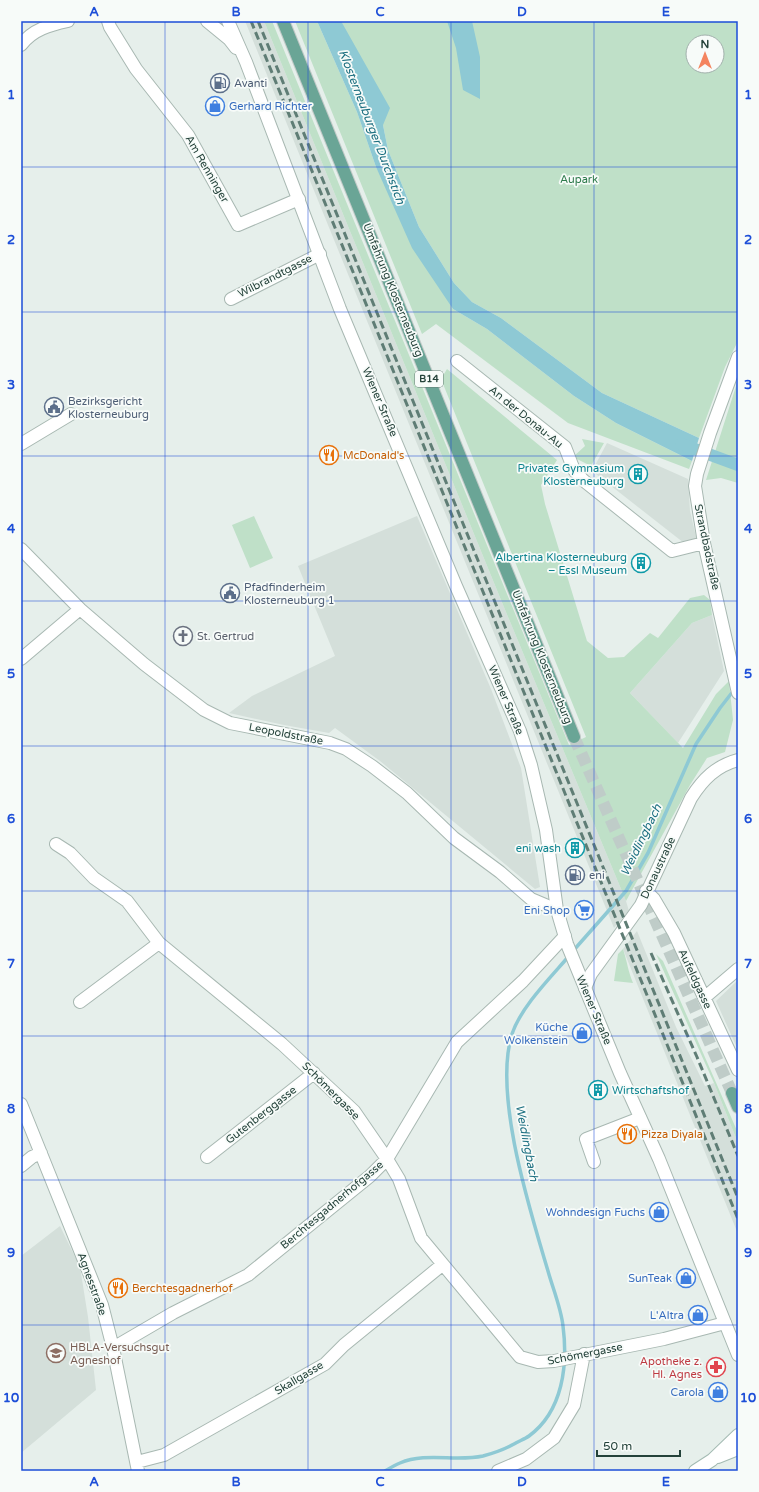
<svg xmlns="http://www.w3.org/2000/svg" width="759" height="1492" font-family="'Varela Round',sans-serif">
<style>
.built{fill:#d4dfda}
.green{fill:#bfe0c8;fill-rule:evenodd}
.water{fill:#8ec9d4}
.lines{fill:none;stroke-linecap:round;stroke-linejoin:round}
.stream{stroke:#8ec9d4;stroke-width:3.5}
.canal{stroke:#8ec9d4;stroke-width:12}
.primary-tunnel{stroke:#bfccc8;stroke-width:12;stroke-dasharray:12 6;stroke-linecap:butt}
.minor-casing{stroke:#a8b8b2;stroke-width:14}
.tertiary-casing{stroke:#a8b8b2;stroke-width:14}
.secondary-casing{stroke:#a4bbb3;stroke-width:14}
.primary-casing{stroke:#c2cac8;stroke-width:14}
.minor{stroke:#fff;stroke-width:12}
.tertiary{stroke:#fff;stroke-width:12}
.secondary{stroke:#fff;stroke-width:12}
.primary{stroke:#6aa596;stroke-width:12}
.rail{stroke:#5f7d75;stroke-width:3;stroke-dasharray:8 4;stroke-linecap:butt}
.grid{fill:none;stroke:#1d4ed8;stroke-width:1;stroke-opacity:0.55}
.labels{text-anchor:middle;dominant-baseline:central;stroke-width:3.5;stroke-linejoin:round;paint-order:stroke}
.shield{fill:#f7fbf9;stroke:#637a73;stroke-width:1}
.shield-label{font-size:10px;font-weight:bold;fill:#24423a}
.service-label{font-size:11px;fill:#4e5e75;stroke:#f7fbf9;text-anchor:start}
.shop-label{font-size:11px;fill:#366cbe;stroke:#f7fbf9;text-anchor:end}
.street-label{font-size:11px;fill:#24423a;stroke:#f7fbf9}
.park-label{font-size:11px;fill:#2d7a4b;stroke:#f7fbf9}
.food-label{font-size:11px;fill:#c56008;stroke:#f7fbf9;text-anchor:start}
.culture-label{font-size:11px;fill:#0d838f;stroke:#f7fbf9;text-anchor:end}
.worship-label{font-size:11px;fill:#5b616d;stroke:#f7fbf9;text-anchor:start}
.education-label{font-size:11px;fill:#785e54;stroke:#f7fbf9;text-anchor:start}
.health-label{font-size:11px;fill:#be3a42;stroke:#f7fbf9;text-anchor:end}
.water-label{font-size:12px;font-style:italic;fill:#1c6f80;stroke:#f7fbf9}
.neatline{fill:none;stroke:#1d4ed8;stroke-width:1.5}
.grid-label{font-size:13px;text-anchor:middle;font-weight:bold;fill:#1d4ed8}
</style>
<rect width="100%" height="100%" fill="#e6efeb"/>
<!-- built -->
<path class="built" d="M245 21H264L501 600 626 901 629 911 614 928Z
M607 443 688 479 690 511 697 541 684 543 592 471Z
M417 516 491 689 521 768 540 887 535 889 380 761 335 728 329 733 284 725 229 713 252 696 335 656 298 566Z
M712 615 724 671 678 743 630 693 692 623Z
M637 931 676 1027 705 1086 714 1083 738 1143V1234L623 949Z
M738 980V1050L716 1001Z
M60 1226 80 1267 88 1317 96 1390 21 1453V1256Z"/>
<!-- green -->
<path class="green" d="M264 21H272L569 745 586 737 441 379 447 369 557 460 541 485 545 504 587 641 608 658 624 657 650 633 658 638 690 598 704 595 710 600 712 615 692 623 630 693 683 748 716 694 729 681 733 720 725 752 707 758 690 785 626 901 501 600Z
M295 21H317L357 112 376 167 453 309 487 329 574 396 616 423 692 461 689 469 568 423 436 324 422 334Z
M341 21H738V341L725 367 699 438 602 393 501 318 472 302 454 283 419 227 388 150 383 125ZM693 42H717V66H693Z
M738 380V483L721 478 706 480Z
M582 439 604 443 591 466 573 457 585 446Z
M254 516 273 558 250 568 232 525Z
M623 949C627 961 628 971 633 983L614 981 618 954Z
M656 954 663 961 738 1133V1143L714 1083Z"/>
<!-- water -->
<path class="water" d="M317 21H341L390 108 383 125 388 150 419 227 454 283 472 302 501 318 602 393 699 438 692 461 616 423 574 396 487 329 453 309 412 248 376 167 357 112Z
M447 21H472L480 57V99L463 90 456 48Z"/>
<g class="lines">
<!-- stream -->
<path class="stream" d="M573 951 626 891 648 853 696 744 720 708 734 690
M385 1471C390 1468 395 1465 400 1463 426 1452 456 1462 483 1456 494 1453 505 1449 514 1444 519 1441 525 1439 529 1436 563 1411 568 1365 563 1326 561 1308 553 1289 548 1271 530 1210 493 1095 512 1034 521 1007 550 978 569 956"/>
<!-- canal -->
<path class="canal" d="M681 444 738 465"/>
<!-- primary-tunnel -->
<path class="primary-tunnel" d="M574 737 732 1093"/>
<defs>
<path id="minor" d="M108 21 110 27 136 69 188 135 238 225 299 199
M21 45C33 29 50 25 68 21
M231 299 320 254
M738 357 710 433 697 474 695 486 704 543 738 693
M457 361 565 447 574 470 583 480 672 551 704 543
M21 444 71 414
M21 549 80 609 144 664 204 710 230 723 330 743 346 749 372 766 407 793 454 838 500 872 531 899 557 910
M21 659 80 609
M56 844 70 853 94 878 127 901 159 943 282 1044 354 1111 387 1159 399 1179 421 1238 520 1357 538 1362 554 1361 664 1339 725 1323
M646 891 654 899 674 933 738 1070
M585 988 591 974 641 905 691 798C703 779 716 766 738 760
M704 998 738 969
M80 1002 159 943
M21 1104 102 1305 113 1348 138 1471
M207 1157 314 1073
M594 1162 586 1139 640 1118
M21 1166 32 1157 41 1153
M113 1348 173 1313 248 1275 370 1176 387 1159 457 1042 523 981 565 936
M137 1462 164 1455 325 1364 344 1345 442 1265
M498 1471 526 1459 554 1438 574 1405 584 1354"/>
<path id="tertiary" d="M207 21 229 39 236 48
M228 21 246 62 340 309 456 586 520 731 531 765 546 830 557 910 567 944 620 1073 659 1159 738 1355"/>
<path id="secondary" d="M718 1457 738 1449
M695 1471 712 1460 738 1435"/>
<path id="primary" d="M283 21 574 737
M732 1093 738 1107"/>
</defs>
<!-- minor casing -->
<use href="#minor" class="minor-casing"/>
<!-- tertiary casing -->
<use href="#tertiary" class="tertiary-casing"/>
<!-- secondary casing -->
<use href="#secondary" class="secondary-casing"/>
<!-- primary casing -->
<use href="#primary" class="primary-casing"/>
<!-- minor -->
<use href="#minor" class="minor"/>
<!-- tertiary -->
<use href="#tertiary" class="tertiary"/>
<!-- secondary -->
<use href="#secondary" class="secondary"/>
<!-- primary -->
<use href="#primary" class="primary"/>
<!-- rail -->
<path class="rail" d="M251 21 738 1219
M258 21 738 1198
M651 953 697 1057 738 1156"/>
</g>
<!-- grid -->
<path class="grid" d="M165 21V1471M308 21V1471M451 21V1471M594 21V1471M21 167H738M21 312H738M21 456H738M21 601H738M21 746H738M21 891H738M21 1036H738M21 1180H738M21 1325H738"/>
<!-- icons -->
<defs>
<symbol id="fuel-ring" viewBox="-11 -11 22 22"><circle r="9.5" fill="#f7fbf9" stroke="#5c6f8a" stroke-width="1.5"/><path d="M-5.5-6h7V0h2V4h1.3V-2.5L3-4.5l.8-.8L6-3V5H2.5V1h-1V6h-7ZM-4.2-4.7v3.2H.2V-4.7Z" fill="#5c6f8a"/></symbol>
<symbol id="shop-ring" viewBox="-11 -11 22 22"><circle r="9.5" fill="#f7fbf9" stroke="#3f7fe0" stroke-width="1.5"/><path d="M-5-2.5h2.3a2.7 3.5 0 0 1 5.4 0H5L5.5 6h-11ZM-1.5-2.5h3a1.5 2.3 0 0 0-3 0Z" fill="#3f7fe0"/></symbol>
<symbol id="civic-ring" viewBox="-11 -11 22 22"><circle r="9.5" fill="#f7fbf9" stroke="#5c6f8a" stroke-width="1.5"/><path d="M-.6-6.5H3V-4.5H.6V-3L4-1V1h2V6H-6V1h2V-1L-.6-3ZM-1.2 2.5V6h2.4V2.5Z" fill="#5c6f8a"/></symbol>
<symbol id="restaurant-ring" viewBox="-11 -11 22 22"><circle r="9.5" fill="#f7fbf9" stroke="#e8710a" stroke-width="1.5"/><path d="M-5-6h1v4h1v-4h1v4h1v-4h1v5L-1.5 .5V6h-2V.5L-5-1ZM5-6V6H3V1.5H1.5Q1.5-4 5-6Z" fill="#e8710a"/></symbol>
<symbol id="building-ring" viewBox="-11 -11 22 22"><circle r="9.5" fill="#f7fbf9" stroke="#0f9aa8" stroke-width="1.5"/><path d="M-4-6H4V6H1V3H-1V6H-4ZM-2.5-4.3h1.7v1.8h-1.7ZM.8-4.3h1.7v1.8H.8ZM-2.5-1h1.7V.8h-1.7ZM.8-1h1.7V.8H.8Z" fill="#0f9aa8"/></symbol>
<symbol id="church-ring" viewBox="-11 -11 22 22"><circle r="9.5" fill="#f7fbf9" stroke="#6b7280" stroke-width="1.5"/><path d="M-1.2-6h2.4v3.5h3.3v2.4h-3.3V6h-2.4V-.1h-3.3v-2.4h3.3Z" fill="#6b7280"/></symbol>
<symbol id="supermarket-ring" viewBox="-11 -11 22 22"><circle r="9.5" fill="#f7fbf9" stroke="#3f7fe0" stroke-width="1.5"/><path d="M-6-5.5h2.5l.6 2H6L4.5 2H-2.5L-4.4-4H-6ZM-1.5 3.2a1.3 1.3 0 1 0 .1 0ZM3 3.2a1.3 1.3 0 1 0 .1 0Z" fill="#3f7fe0"/></symbol>
<symbol id="school-ring" viewBox="-11 -11 22 22"><circle r="9.5" fill="#f7fbf9" stroke="#8d6e63" stroke-width="1.5"/><path d="M0-5L7-2L0 1L-7-2ZM-4 1L0 2.5L4 1V4Q0 6-4 4Z" fill="#8d6e63"/></symbol>
<symbol id="pharmacy-ring" viewBox="-11 -11 22 22"><circle r="9.5" fill="#f7fbf9" stroke="#e0444e" stroke-width="1.5"/><path d="M-2-6h4v4h4v4h-4v4h-4v-4h-4v-4h4Z" fill="#e0444e"/></symbol>
</defs>
<g fill-rule="evenodd">
<use href="#fuel-ring" x="209" y="72" width="22" height="22"/>
<use href="#shop-ring" x="204" y="95" width="22" height="22"/>
<use href="#civic-ring" x="43" y="396" width="22" height="22"/>
<use href="#restaurant-ring" x="318" y="444" width="22" height="22"/>
<use href="#building-ring" x="627" y="463" width="22" height="22"/>
<use href="#building-ring" x="630" y="552" width="22" height="22"/>
<use href="#civic-ring" x="219" y="582" width="22" height="22"/>
<use href="#church-ring" x="172" y="625" width="22" height="22"/>
<use href="#building-ring" x="564" y="837" width="22" height="22"/>
<use href="#fuel-ring" x="564" y="864" width="22" height="22"/>
<use href="#supermarket-ring" x="573" y="899" width="22" height="22"/>
<use href="#shop-ring" x="571" y="1022" width="22" height="22"/>
<use href="#building-ring" x="587" y="1079" width="22" height="22"/>
<use href="#restaurant-ring" x="616" y="1123" width="22" height="22"/>
<use href="#shop-ring" x="648" y="1201" width="22" height="22"/>
<use href="#shop-ring" x="675" y="1267" width="22" height="22"/>
<use href="#restaurant-ring" x="107" y="1277" width="22" height="22"/>
<use href="#shop-ring" x="687" y="1304" width="22" height="22"/>
<use href="#school-ring" x="45" y="1342" width="22" height="22"/>
<use href="#pharmacy-ring" x="705" y="1356" width="22" height="22"/>
<use href="#shop-ring" x="707" y="1381" width="22" height="22"/>
</g>
<g class="labels">
<!-- shield labels -->
<rect class="shield" x="415" y="371" width="28" height="16" rx="3"/>
<g class="shield-label">
<text x="429" y="379">B14</text>
</g>
<!-- service labels -->
<g class="service-label">
<text x="234" y="83">Avanti</text>
<text x="68" y="401">Bezirksgericht<tspan x="68" dy="13">Klosterneuburg</tspan></text>
<text x="244" y="587">Pfadfinderheim<tspan x="244" dy="13">Klosterneuburg 1</tspan></text>
<text x="589" y="875">eni</text>
</g>
<!-- shop labels -->
<g class="shop-label">
<text x="229" y="106" text-anchor="start">Gerhard Richter</text>
<text x="570" y="910">Eni Shop</text>
<text x="568" y="1027">Küche<tspan x="568" dy="13">Wolkenstein</tspan></text>
<text x="645" y="1212">Wohndesign Fuchs</text>
<text x="672" y="1278">SunTeak</text>
<text x="684" y="1315">L'Altra</text>
<text x="704" y="1392">Carola</text>
</g>
<!-- street labels -->
<g class="street-label">
<text transform="translate(207 169) rotate(60)">Am Renninger</text>
<text transform="translate(275 276) rotate(-27)">Wilbrandtgasse</text>
<text transform="translate(393 290) rotate(68)">Umfahrung Klosterneuburg</text>
<text transform="translate(380 402) rotate(67)">Wiener Straße</text>
<text transform="translate(526 417) rotate(39)">An der Donau-Au</text>
<text transform="translate(707 547) rotate(78)">Strandbadstraße</text>
<text transform="translate(542 657) rotate(68)">Umfahrung Klosterneuburg</text>
<text transform="translate(506 700) rotate(67)">Wiener Straße</text>
<text transform="translate(286 734) rotate(11)">Leopoldstraße</text>
<text transform="translate(658 868) rotate(-65)">Donaustraße</text>
<text transform="translate(695 979) rotate(65)">Aufeldgasse</text>
<text transform="translate(594 1010) rotate(67)">Wiener Straße</text>
<text transform="translate(331 1091) rotate(45)">Schömergasse</text>
<text transform="translate(261 1115) rotate(-38)">Gutenberggasse</text>
<text transform="translate(332 1205) rotate(-40)">Berchtesgadnerhofgasse</text>
<text transform="translate(92 1284) rotate(70)">Agnesstraße</text>
<text transform="translate(585 1354) rotate(-11)">Schömergasse</text>
<text transform="translate(299 1378) rotate(-31)">Skallgasse</text>
</g>
<!-- park labels -->
<g class="park-label">
<text x="579" y="179">Aupark</text>
</g>
<!-- food labels -->
<g class="food-label">
<text x="343" y="455">McDonald's</text>
<text x="641" y="1134">Pizza Diyala</text>
<text x="132" y="1288">Berchtesgadnerhof</text>
</g>
<!-- culture labels -->
<g class="culture-label">
<text x="624" y="468">Privates Gymnasium<tspan x="624" dy="13">Klosterneuburg</tspan></text>
<text x="627" y="557">Albertina Klosterneuburg<tspan x="627" dy="13">– Essl Museum</tspan></text>
<text x="561" y="848">eni wash</text>
<text x="612" y="1090" text-anchor="start">Wirtschaftshof</text>
</g>
<!-- worship labels -->
<g class="worship-label">
<text x="197" y="636">St. Gertrud</text>
</g>
<!-- education labels -->
<g class="education-label">
<text x="70" y="1347">HBLA-Versuchsgut<tspan x="70" dy="13">Agneshof</tspan></text>
</g>
<!-- health labels -->
<g class="health-label">
<text x="702" y="1361">Apotheke z.<tspan x="702" dy="13">Hl. Agnes</tspan></text>
</g>
<!-- water labels -->
<g class="water-label">
<text transform="translate(372 127) rotate(69)">Klosterneuburger Durchstich</text>
<text transform="translate(641 840) rotate(-64)">Weidlingbach</text>
<text transform="translate(527 1143) rotate(79)">Weidlingbach</text>
</g>
</g>
<!-- border -->
<rect width="759" height="1492" fill="none" stroke="#f7fbf9" stroke-width="44"/>
<!-- north arrow -->
<g transform="translate(705 54)"><circle r="19" fill="#f7fbf9" stroke="#a3b1ad"/>
<path d="M0-3L7 15L0 10L-7 15Z" fill="#f4845f"/>
<text y="-6" font-size="11" font-weight="bold" text-anchor="middle" fill="#24423a">N</text>
</g>
<!-- scale -->
<path d="M597 1450v6h83v-6" fill="none" stroke="#24423a" stroke-width="2"/>
<text x="603" y="1450" font-size="12" fill="#24423a" stroke="#f7fbf9" stroke-width="3" paint-order="stroke">50 m</text>
<rect x="22" y="22" width="715" height="1448" class="neatline"/>
<g class="grid-label">
<text x="94" y="16">A</text>
<text x="236" y="16">B</text>
<text x="380" y="16">C</text>
<text x="522" y="16">D</text>
<text x="666" y="16">E</text>
<text x="11" y="99">1</text>
<text x="748" y="99">1</text>
<text x="11" y="244">2</text>
<text x="748" y="244">2</text>
<text x="11" y="389">3</text>
<text x="748" y="389">3</text>
<text x="11" y="533">4</text>
<text x="748" y="533">4</text>
<text x="11" y="678">5</text>
<text x="748" y="678">5</text>
<text x="11" y="823">6</text>
<text x="748" y="823">6</text>
<text x="11" y="968">7</text>
<text x="748" y="968">7</text>
<text x="11" y="1113">8</text>
<text x="748" y="1113">8</text>
<text x="11" y="1257">9</text>
<text x="748" y="1257">9</text>
<text x="11" y="1402">10</text>
<text x="748" y="1402">10</text>
<text x="94" y="1486">A</text>
<text x="236" y="1486">B</text>
<text x="380" y="1486">C</text>
<text x="522" y="1486">D</text>
<text x="666" y="1486">E</text>
</g>
</svg>
